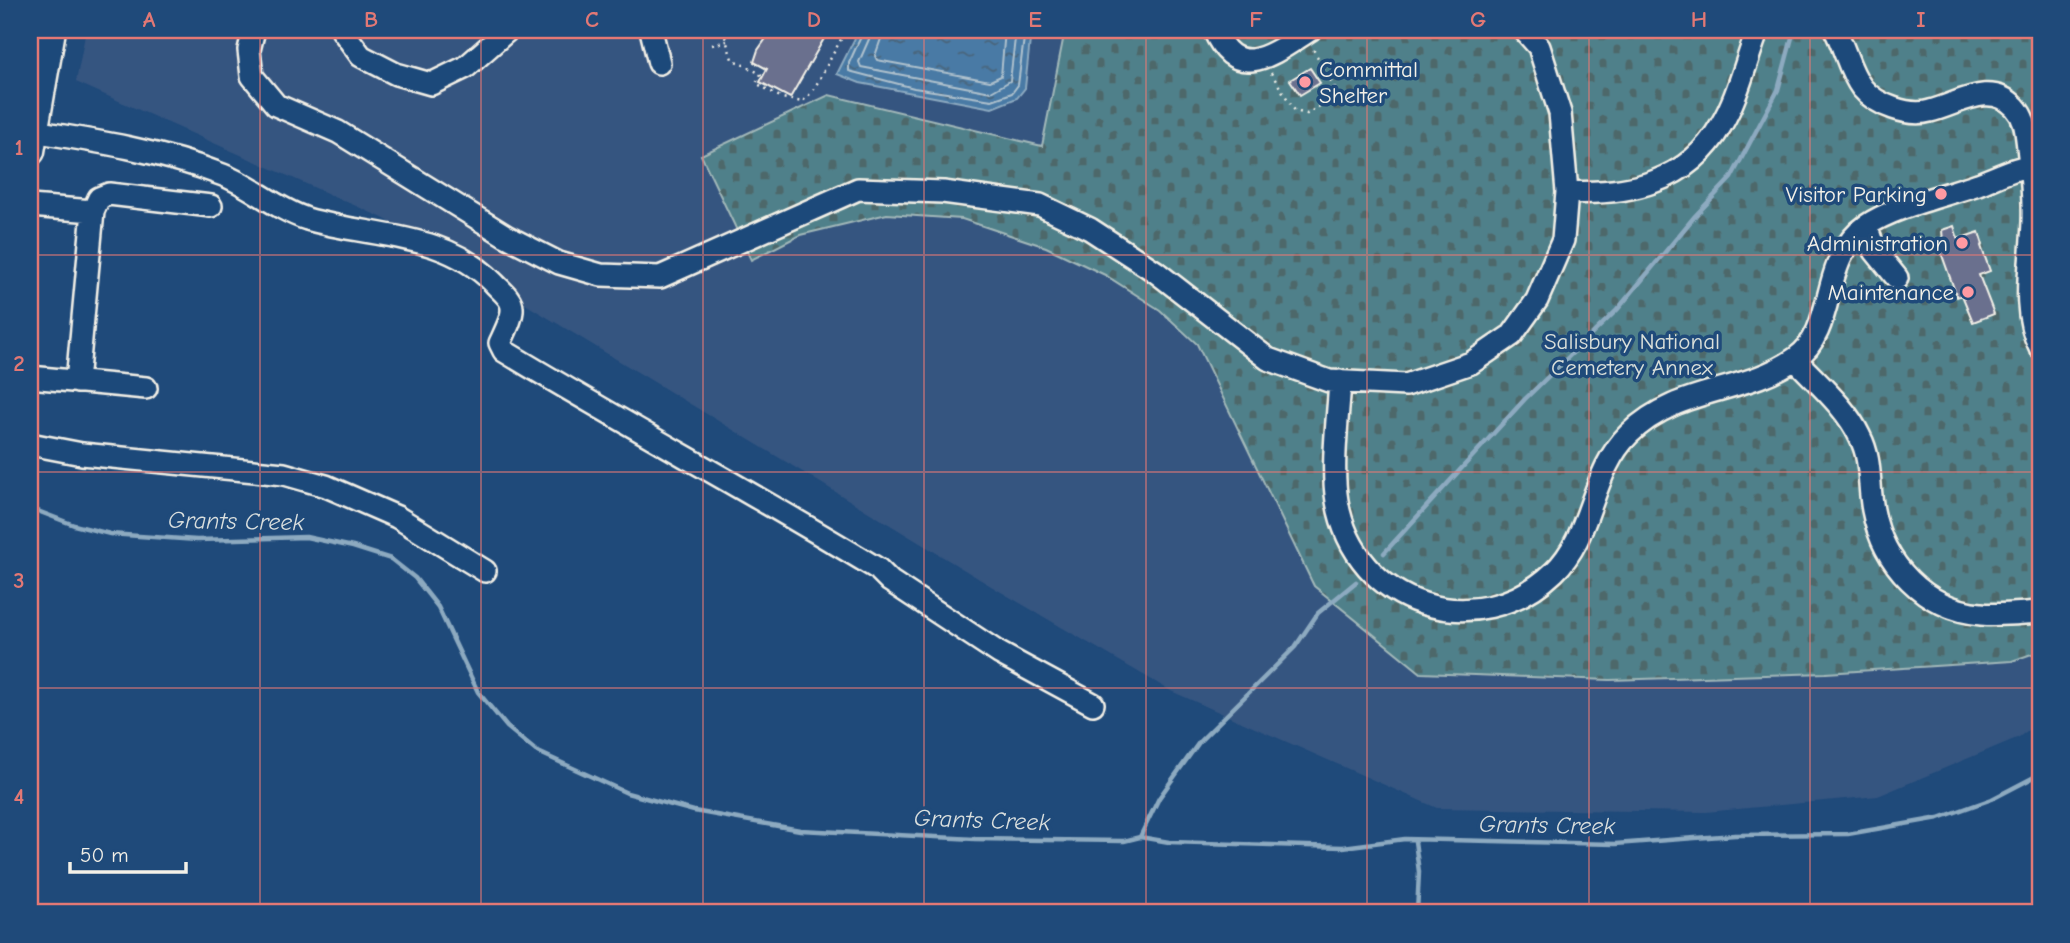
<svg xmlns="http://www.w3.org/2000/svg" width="2070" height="943" font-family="'Comic Neue',sans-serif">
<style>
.built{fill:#365580}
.cemetery{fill:url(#cemetery-stones);stroke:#a2b8b9;stroke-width:2}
.water{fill:url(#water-ripples);stroke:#8daac0;stroke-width:2}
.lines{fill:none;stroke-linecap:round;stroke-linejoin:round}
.shore{stroke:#afc1cd;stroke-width:2}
.stream{stroke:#8daac0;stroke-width:4.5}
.building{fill:#6a708e;stroke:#f4f1e8;stroke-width:2}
.minor-casing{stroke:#f4f1e8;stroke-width:26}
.major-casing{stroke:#f4f1e8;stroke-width:33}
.path{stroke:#f4f1e8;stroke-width:2.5;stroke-dasharray:2 5;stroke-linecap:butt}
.minor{stroke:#1f4a7a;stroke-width:21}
.major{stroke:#1f4a7a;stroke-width:28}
.grid{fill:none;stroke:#e27875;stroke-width:2;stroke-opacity:0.55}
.poi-dot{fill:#ff9aa2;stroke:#1f4a7a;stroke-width:2.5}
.labels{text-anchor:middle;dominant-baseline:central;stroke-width:7;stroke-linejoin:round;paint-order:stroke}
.poi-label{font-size:23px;fill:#f4f1e8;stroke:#1f4a7a;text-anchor:end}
.park-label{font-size:23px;fill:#dbe0da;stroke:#1f4a7a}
.water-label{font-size:24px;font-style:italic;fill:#dadfde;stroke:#1f4a7a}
.neatline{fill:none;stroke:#e27875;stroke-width:2.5}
.grid-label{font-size:23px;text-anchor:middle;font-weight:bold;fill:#e27875}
</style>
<defs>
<pattern id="cemetery-stones" width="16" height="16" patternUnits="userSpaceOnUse" patternTransform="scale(1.75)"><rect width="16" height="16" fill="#50808a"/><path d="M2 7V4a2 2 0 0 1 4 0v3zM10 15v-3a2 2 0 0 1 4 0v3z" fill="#4d676b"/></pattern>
<pattern id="water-ripples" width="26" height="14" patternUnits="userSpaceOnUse" patternTransform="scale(1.75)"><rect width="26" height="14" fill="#487aa5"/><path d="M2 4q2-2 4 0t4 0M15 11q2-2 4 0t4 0" fill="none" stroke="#48647a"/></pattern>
</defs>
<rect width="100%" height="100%" fill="#1f4a7a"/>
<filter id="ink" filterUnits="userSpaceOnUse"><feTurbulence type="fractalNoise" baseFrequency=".0143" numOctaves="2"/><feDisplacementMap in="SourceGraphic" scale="14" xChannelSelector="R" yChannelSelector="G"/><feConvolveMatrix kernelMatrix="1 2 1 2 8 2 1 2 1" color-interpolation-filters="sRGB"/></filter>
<g filter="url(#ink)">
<!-- built -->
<path class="built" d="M86 30H2040V721L2019 737 1878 796 1706 812 1437 808 1171 691 996 589 383 218 76 82Z"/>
<!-- cemetery -->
<path class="cemetery" d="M1065 30H2040V651L2012 661 1826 673 1610 680 1421 673 1314 586 1197 344 1160 310 1105 275 1046 247 962 219 887 214 800 235 751 260 701 155 829 95 1042 146Z"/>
<!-- water -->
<path class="water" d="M859 30H1031L1025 88 1017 98 992 108 860 83 837 74Z"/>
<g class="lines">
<!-- shore -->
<path class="shore" d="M864 30 849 63V71L914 88 992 100 1012 93 1018 85 1025 30
M873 30 859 62 861 67 991 92 1010 81 1016 30
M884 30 875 56 877 60 990 81 1001 76 1005 30"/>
<!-- stream -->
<path class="stream" d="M30 508 74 525 110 534 197 540 306 537 353 547 391 559 415 578 438 607 478 692 507 727 536 751 627 793 694 811 800 830 975 839 1124 841 1140 837 1169 842 1343 847 1405 839 1615 844 1735 835 1848 834 1939 818 1992 799 2040 774
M1384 553 1525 399 1617 310 1695 216 1731 178 1778 90 1794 30
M1140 837 1159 798 1200 741 1295 647 1318 613 1356 582
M1415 841 1419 872 1417 913"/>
</g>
<!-- building -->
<path class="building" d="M772 30H829L790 98 760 82 767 69 754 62 758 50Z
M1310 68 1320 83 1300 95 1290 80Z
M1954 226 1958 239 1979 232 1983 245 1981 246 1990 271 1979 275 1994 314 1973 322 1962 295 1957 297 1938 244 1943 242 1942 230Z"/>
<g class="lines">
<defs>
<path id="minor" d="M254 30 249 50 252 76 276 105 338 132 506 236 559 263 601 275 660 277 858 189 943 192 1040 205 1090 229 1156 272 1268 359 1329 381 1406 385 1471 363 1512 335 1537 300 1563 240 1567 192 1560 113 1539 47 1524 30
M342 30 361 56 396 74 431 84 466 67 508 30
M651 30 659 63
M1214 30C1238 85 1275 52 1310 30
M1835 30C1845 48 1849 71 1862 88 1876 105 1909 117 1930 111 1957 105 1990 80 2015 107 2026 119 2026 132 2028 147 2031 171 2034 197 2033 221 2032 262 2020 310 2040 347
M32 131C97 141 161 151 223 175 252 186 276 209 307 219 372 238 443 231 494 283 500 290 512 298 512 308 513 317 504 334 500 343L504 351C628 426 755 494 878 569L890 581 999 653 1093 704
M1567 192C1628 195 1688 183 1721 125 1738 97 1746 60 1758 30
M30 206 93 211
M1866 226 1875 251 1897 278
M1795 359C1817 383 1846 407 1860 437 1872 460 1868 485 1873 510 1883 564 1925 609 1981 614 2000 616 2021 613 2040 612
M30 377 146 388
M1340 381C1338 418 1331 466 1337 501 1355 607 1477 645 1554 572 1593 535 1590 472 1629 434 1677 386 1744 395 1796 358 1828 336 1825 287 1842 255 1847 245 1856 233 1866 226 1892 207 1947 195 1978 184 1999 176 2018 166 2040 164
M77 382 93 211 99 198 109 194 211 206
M30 444 82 454 284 474 326 486 397 517 485 571"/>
<path id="major" d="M30 151 51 30"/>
</defs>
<!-- minor casing -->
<use href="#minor" class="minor-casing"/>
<!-- major casing -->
<use href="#major" class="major-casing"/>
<!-- path -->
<path class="path" d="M723 30 732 59 761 74 756 83 782 98 802 102 813 91 846 30
M712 45 727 41
M1271 73 1295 111 1307 114 1332 98 1336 90 1313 49"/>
<!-- minor -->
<use href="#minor" class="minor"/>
<!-- major -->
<use href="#major" class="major"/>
</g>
</g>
<!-- grid -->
<path class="grid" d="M260 30V913M481 30V913M703 30V913M924 30V913M1146 30V913M1367 30V913M1589 30V913M1810 30V913M30 255H2040M30 472H2040M30 688H2040"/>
<!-- markers -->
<g class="poi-dot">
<circle cx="1305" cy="82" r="7"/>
<circle cx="1941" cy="194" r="7"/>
<circle cx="1962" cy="243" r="7"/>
<circle cx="1968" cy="292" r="7"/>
</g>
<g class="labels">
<!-- poi labels -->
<g class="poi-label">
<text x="1319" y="69" text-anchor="start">Committal<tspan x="1319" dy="26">Shelter</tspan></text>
<text x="1927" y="194">Visitor Parking</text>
<text x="1948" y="243">Administration</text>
<text x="1954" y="292">Maintenance</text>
</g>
<!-- park labels -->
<g class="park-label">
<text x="1632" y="341">Salisbury National<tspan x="1632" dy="26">Cemetery Annex</tspan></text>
</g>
<!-- water labels -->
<g class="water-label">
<text transform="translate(236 521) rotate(1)">Grants Creek</text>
<text transform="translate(982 820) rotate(2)">Grants Creek</text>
<text transform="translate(1547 825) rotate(1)">Grants Creek</text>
</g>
</g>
<!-- margin -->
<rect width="2070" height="943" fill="none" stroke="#1f4a7a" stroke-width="77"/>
<!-- scale -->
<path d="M70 862v10h116v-10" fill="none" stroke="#f4f1e8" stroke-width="3.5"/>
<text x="80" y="862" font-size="21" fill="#f4f1e8" stroke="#1f4a7a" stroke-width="5" paint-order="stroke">50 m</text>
<rect x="38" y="38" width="1994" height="866" class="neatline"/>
<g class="grid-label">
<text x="149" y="27">A</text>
<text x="371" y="27">B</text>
<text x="592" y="27">C</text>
<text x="814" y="27">D</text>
<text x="1035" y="27">E</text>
<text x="1256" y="27">F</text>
<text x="1478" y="27">G</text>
<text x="1699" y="27">H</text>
<text x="1921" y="27">I</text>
<text x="19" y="155">1</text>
<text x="19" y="371">2</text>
<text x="19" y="588">3</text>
<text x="19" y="804">4</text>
</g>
</svg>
